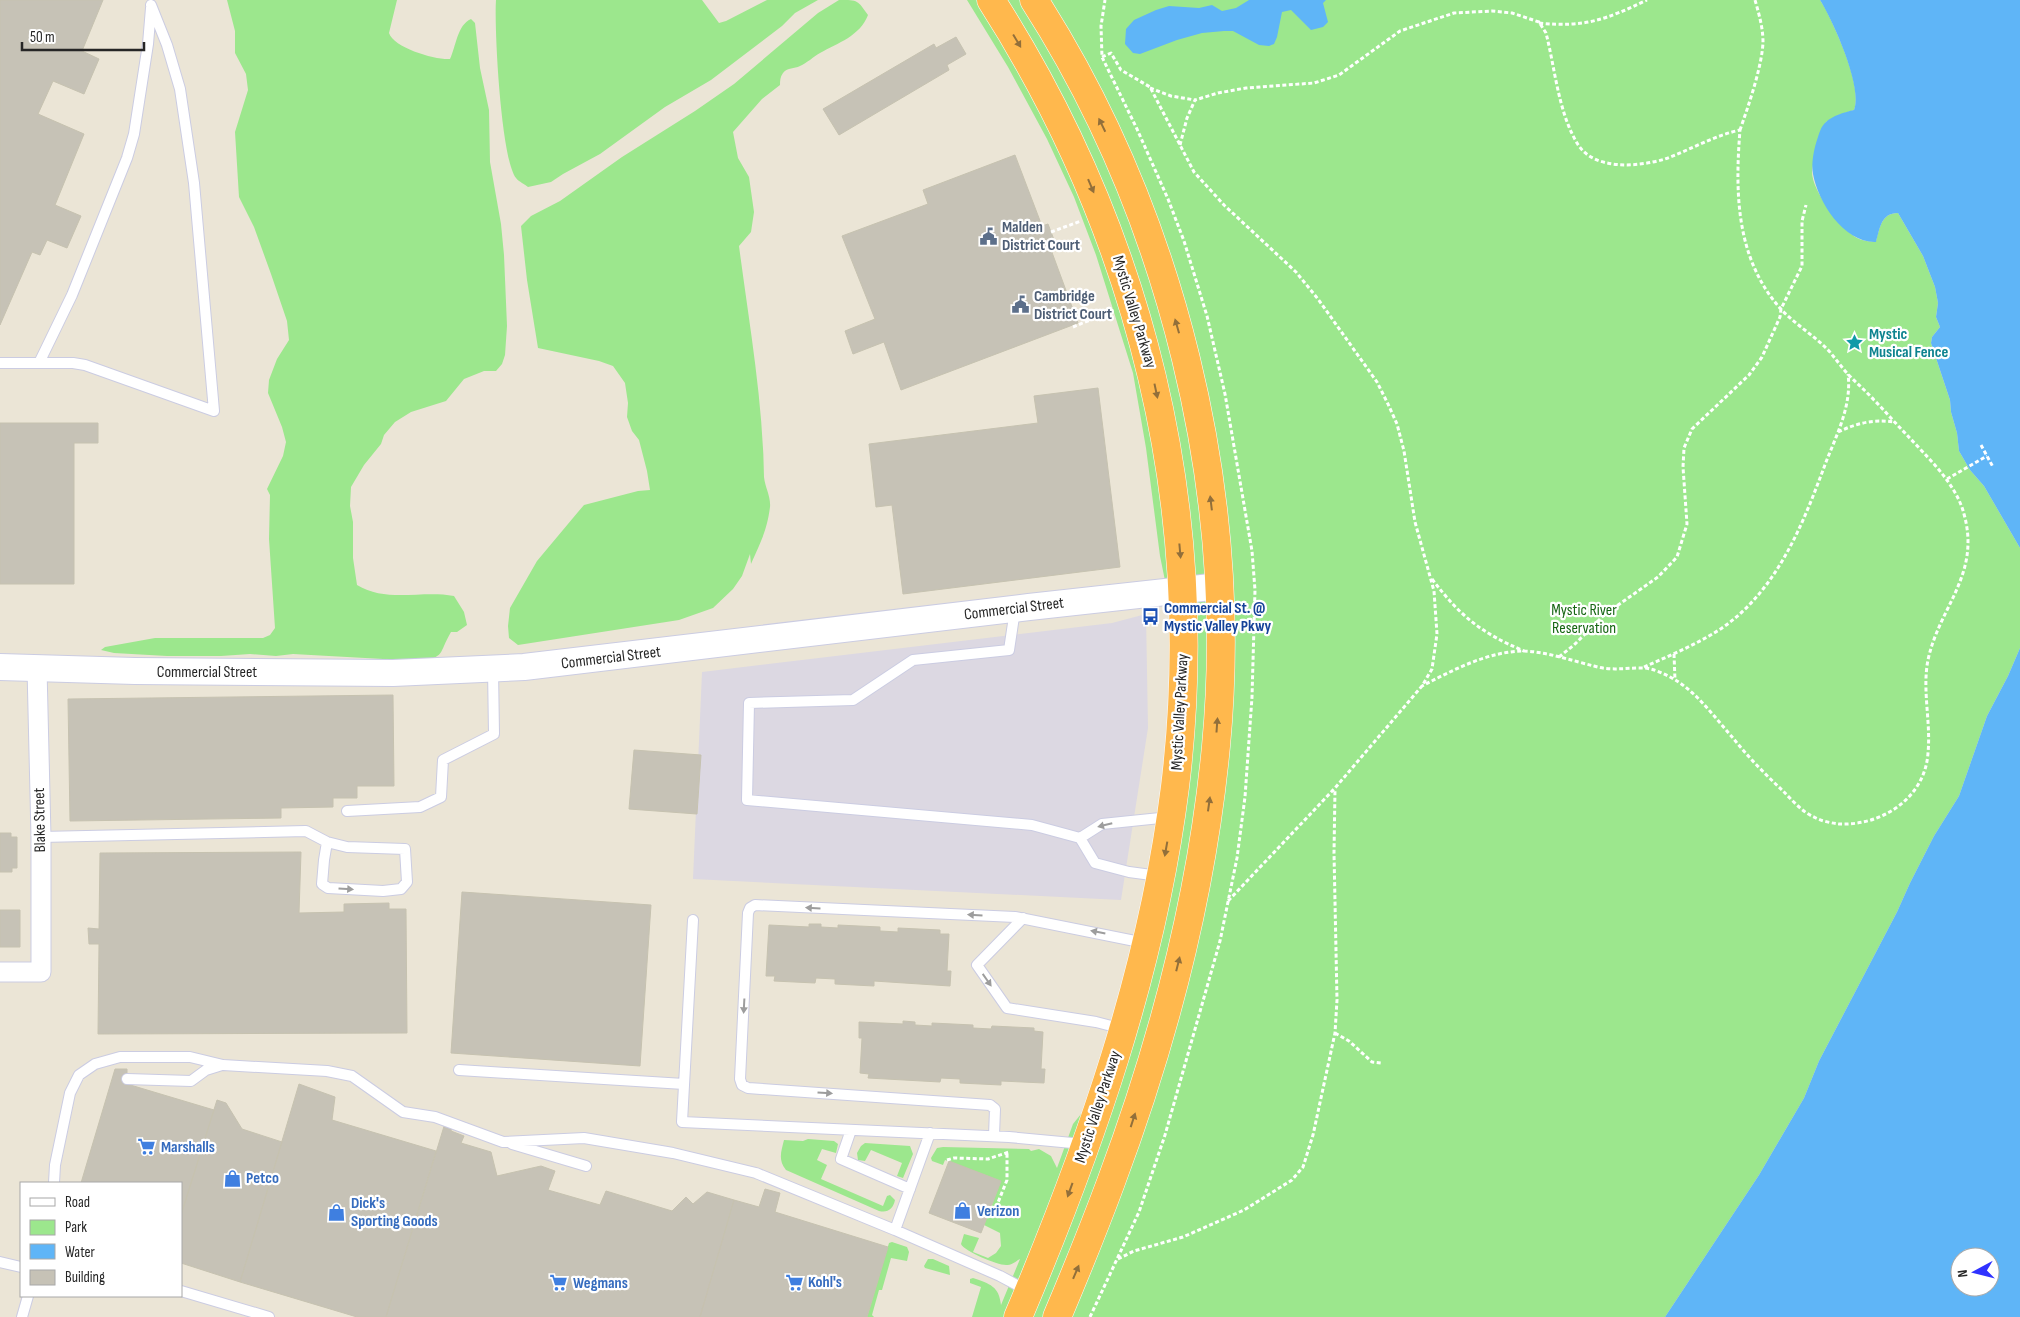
<svg xmlns="http://www.w3.org/2000/svg" width="2020" height="1317" font-family="'Sofia Sans Condensed',sans-serif">
<style>
.industrial{fill:#dcd8e2}
.green{fill:#9ce78d}
.water{fill:#5fb5f7;fill-rule:evenodd}
.building{fill:#c6c2b6;stroke:#c6c2b0}
.lines{fill:none;stroke-linecap:round;stroke-linejoin:round}
.lane-casing{stroke:#cbcce2;stroke-width:12}
.street-casing{stroke:#cbcce2;stroke-width:21}
.secondary-casing{stroke:#cbcce2;stroke-width:28}
.highway-casing{stroke:#fff;stroke-width:29}
.path{stroke:#fff;stroke-width:3;stroke-dasharray:4 2.5;stroke-linecap:butt}
.lane{stroke:#fff;stroke-width:10}
.street{stroke:#fff;stroke-width:19}
.secondary{stroke:#fff;stroke-width:26}
.highway{stroke:#ffb84d;stroke-width:28}
.oneway{fill:#926f3a}
.oneway2{fill:#9d9d9d}
.labels{text-anchor:middle;dominant-baseline:central;stroke-width:4.5;stroke-linejoin:round;paint-order:stroke}
.service-label{font-size:16px;font-weight:bold;fill:#4e5e75;stroke:#fff;text-anchor:start}
.street-label{font-size:16px;fill:#262626;stroke:#fff}
.culture-label{font-size:16px;font-weight:bold;fill:#0d838f;stroke:#fff;text-anchor:start}
.transit-label{font-size:16px;font-weight:bold;fill:#164399;stroke:#fff;text-anchor:start}
.park-label{font-size:16px;fill:#166613;stroke:#fff}
.shop-label{font-size:16px;font-weight:bold;fill:#366cbe;stroke:#fff;text-anchor:start}
</style>
<rect width="100%" height="100%" fill="#ebe5d6"/>
<!-- industrial -->
<path class="industrial" d="M1146 614 1148 728 1121 900 693 879 702 672 1112 623Z"/>
<!-- green -->
<path class="green" d="M227 0H397L389 33C394 48 435 60 450 59 456 47 457 25 471 19L475 23 480 68 489 110 490 162 501 224 504 255 507 326 505 355 502 364 496 371H484L464 379 446 401 411 412 395 422 384 435 381 444 364 465 351 487 350 506 353 522V558L357 585C386 603 422 590 454 596L464 612 467 625 457 632H451C438 654 446 657 419 661L293 654 276 656 250 654 221 656H167L114 653 101 650 105 647 155 638H263L270 635 275 628 269 539 270 495 267 489 283 456 286 442 282 427 268 393 269 380 277 359 289 340 287 321 271 274 254 227 239 197 235 132 248 90 246 74 235 53V31Z
M496 0H702L719 23 726 21 767 0H818L795 13 782 26 711 80 665 107 600 154 563 174 551 182 528 187C525 184 519 182 516 178 501 160 494 27 496 0Z
M839 0C859 0 857 0 868 15 860 36 838 43 820 53 813 57 807 63 800 66 794 69 788 67 783 73 780 77 780 81 780 85L762 99 733 132 738 158 749 177 754 212 751 232 739 246C749 323 763 400 764 477 765 487 771 497 770 507 767 531 760 543 751 564L750 554 742 576 733 589 713 608 679 620 518 645 509 638 508 626 510 608 537 561 578 512 584 505 638 491 650 490 647 471 639 440 632 431 627 417 628 403 625 383 613 366 599 361 538 348 527 280 521 226 531 216 560 201 622 157 695 111 734 84 818 13Z
M967 0H1820L1825 8C1836 30 1863 87 1854 110L1839 115 1826 122C1822 135 1813 159 1812 172 1812 191 1841 229 1857 238 1863 241 1870 242 1876 241 1880 228 1881 213 1898 213L1923 256 1935 287 1938 303 1936 317 1940 327 1932 337 1931 343 1950 400 1951 412 1957 433 1959 451 1970 470 1984 486 2020 548V648L2008 676 1987 716 1959 796 1934 836 1910 883 1897 912 1819 1061 1804 1098 1759 1175 1665 1317H972L981 1287 970 1283V1279L973 1278C990 1284 999 1286 1001 1305L1020 1259C1016 1261 1012 1265 1006 1265 997 1265 964 1251 961 1244L964 1234 979 1238 973 1252 988 1258 996 1253 1001 1246 1000 1233 984 1225 1001 1181 945 1160 943 1165 932 1161 931 1158 937 1148 943 1147 1029 1149 1031 1151 1039 1149 1051 1156 1057 1168 1073 1124 1093 1099 1132 961 1168 768 1173 620 1160 556 1146 448 1133 373 1096 255 1074 197 1047 139 1008 67Z
M808 1139 834 1141 838 1144 836 1153 822 1149 817 1160 827 1165 821 1179 883 1206 887 1196 890 1195 895 1200C893 1209 888 1213 879 1211L786 1170C778 1160 781 1152 784 1140L803 1141Z
M865 1143 910 1146 913 1154 903 1178 897 1176 902 1163 871 1150 865 1161 858 1160 857 1153 861 1146Z
M892 1242 907 1247 909 1252 907 1261 891 1258 882 1290H879L872 1315 874 1317H867L889 1243Z
M928 1259H933L949 1266 950 1275 925 1268 924 1266Z"/>
<!-- water -->
<path class="water" d="M1249 0H1326L1323 3 1328 22 1323 27 1311 30 1291 10 1282 12 1277 37 1274 44 1269 46 1259 45 1233 31H1224L1202 33 1177 40 1140 54 1133 53 1125 44 1126 29 1134 20 1156 10 1169 6 1199 8 1212 5 1222 11 1236 8Z
M1820 0H2020V548L1984 486 1970 470 1959 451 1957 433 1951 412 1950 400 1931 343 1932 337 1940 327 1936 317 1938 303 1935 287 1923 256 1898 213C1881 213 1880 228 1876 242 1844 243 1818 202 1813 174 1811 164 1814 149 1817 140 1819 134 1821 126 1826 122 1832 116 1845 112 1854 110 1863 87 1833 21 1820 0Z
M2020 648V1317H1665L1759 1175 1804 1098 1819 1061 1897 912 1910 883 1934 836 1959 796 1987 716 2008 676ZM1960 1257H1990V1287H1960Z"/>
<!-- building -->
<path class="building" d="M0 0H103L82 51 99 59 84 94 53 81 38 114 84 134 55 205 81 216 67 248 47 240 40 255 32 252 0 325Z
M956 37 966 54 947 65 949 70 839 135 823 109 934 44 936 48Z
M1015 155 1042 226 1048 224 1056 245 1050 247 1078 323 901 390 884 342 853 354 845 331 875 319 842 236 928 204 923 190Z
M1098 388 1120 567 903 594 892 505 876 507 869 444 1038 423 1034 396Z
M0 423H98V443H74V584H0Z
M393 695 394 786H357V798H333V807L281 808V818L70 821 68 699Z
M634 750 701 755 697 814 629 809Z
M0 833H11V837H17V868H12V872H0Z
M301 852 299 913 344 912V904L389 903V909H406L407 1033 98 1034 99 944H89L88 928 99 929 100 853Z
M462 892 651 905 640 1066 451 1053Z
M0 910H20V947H0Z
M809 924H821V927L838 928V925L880 927V931L898 932V928L940 930V934H949L947 971H951L950 986 874 981V986L835 984V979L816 978 815 983 774 981 775 976H766L769 925 809 927Z
M903 1021 915 1022V1025L932 1026V1023L973 1025V1028L991 1029 992 1026 1034 1028V1031L1043 1032 1041 1069H1045L1044 1083 1001 1081V1085L960 1083V1079L941 1078 940 1082 868 1078 869 1074 860 1073 862 1038H859V1022L903 1024Z
M115 1069H127V1084L214 1110 181 1215V1183H81Z
M299 1084 335 1097 332 1120 436 1151 386 1317H357L240 1282Z
M217 1100 226 1103 242 1129 282 1142 240 1282 181 1263V1215Z
M445 1123 452 1125 451 1131 464 1136 461 1143 491 1152 497 1176 541 1166 555 1171 548 1190 600 1205 606 1191 672 1211 686 1197 693 1204 707 1192 734 1200 700 1317H386Z
M949 1161 1001 1181 981 1233 929 1213Z
M765 1189 780 1193 775 1212 888 1247 867 1317H700L734 1200 759 1207Z"/>
<g class="lines">
<defs>
<path id="lane" d="M0 363H39L72 295 127 158 134 134 148 44 151 8
M39 363H73L85 365 214 411 194 183 180 89 167 45 151 5
M1015 610 1009 650 913 660 853 700 749 703 747 800 1032 825 1080 838
M347 811 420 807 441 797 443 760 494 734 493 669
M41 837 306 831 327 842 347 847 405 849 407 882 401 889 383 891 328 888 322 884 324 860 327 842
M1159 876 1129 872 1095 863 1080 838 1102 824 1170 817
M1023 918 977 965 1007 1008 1096 1022 1123 1029
M693 920 682 1122 1009 1137 1083 1144
M459 1070 684 1084
M127 1079 191 1081 206 1070 222 1065
M851 1130 841 1159 910 1189
M994 1136 995 1109 990 1105 748 1088 742 1085 740 1079 748 913 750 908 755 905 1015 917 1145 943
M512 1144 586 1166
M54 1183 55 1165 70 1093 79 1075 95 1064 120 1057H190L223 1065 327 1071 352 1076 403 1112 435 1117 503 1142 584 1138 673 1153 756 1173 895 1230 1000 1276 1028 1291
M895 1230 930 1133
M0 1262 21 1267
M181 1291 269 1317
M22 1317 28 1296"/>
<path id="street" d="M0 972H41V837L37 668"/>
<path id="secondary" d="M0 667 135 671 393 673 524 667 1029 607 1220 586"/>
<path id="highway" d="M991 0C1141 234 1209 509 1175 787 1152 971 1090 1147 1018 1317
M1034 0C1172 215 1240 491 1216 746 1202 894 1163 1043 1111 1182 1094 1228 1076 1272 1057 1317"/>
</defs>
<!-- lane casing -->
<use href="#lane" class="lane-casing"/>
<!-- street casing -->
<use href="#street" class="street-casing"/>
<!-- secondary casing -->
<use href="#secondary" class="secondary-casing"/>
<!-- highway casing -->
<use href="#highway" class="highway-casing"/>
<!-- path -->
<path class="path" d="M1539 23C1585 28 1607 19 1647 0
M1102 57 1111 53 1121 70 1150 87 1194 172 1224 205 1296 272 1318 299 1377 382 1388 404 1397 424 1404 451 1415 522 1434 591 1437 634 1432 669 1422 686 1335 788 1228 901
M1150 88 1171 96 1195 100
M1740 130C1748 107 1762 67 1763 42 1763 28 1759 14 1755 0
M1180 145 1187 118 1195 100 1218 93 1246 88 1314 83 1339 75 1400 31 1454 13 1492 11 1512 13 1539 22 1546 33C1555 68 1558 111 1577 143 1593 171 1638 167 1665 159 1690 150 1713 136 1740 130 1735 193 1736 257 1779 307 1794 324 1814 335 1829 351 1835 358 1840 365 1846 372 1855 382 1865 390 1874 400 1885 411 1895 423 1906 434 1927 457 1956 483 1964 514 1981 575 1939 607 1928 660 1922 690 1931 722 1928 753 1925 798 1882 826 1839 824 1831 823 1821 821 1814 817 1802 812 1792 800 1783 791 1766 775 1748 757 1733 738 1716 719 1699 695 1677 681 1667 675 1652 667 1640 668 1624 668 1610 671 1594 666 1573 661 1544 651 1522 651 1487 652 1453 670 1422 686
M1051 232 1081 221
M1073 327 1102 315
M1838 432C1857 423 1874 419 1894 422
M1981 445 1993 467
M1947 479 1987 456
M1432 579C1460 616 1481 633 1524 651
M1674 654 1675 680
M1559 657 1574 645 1604 615 1658 577 1677 557 1687 524 1683 467 1684 448 1692 429 1749 375 1762 357 1780 317 1781 309 1802 266V221L1806 205
M1644 667C1669 656 1695 645 1719 630 1777 592 1803 524 1826 462 1837 434 1852 405 1848 374
M1335 1033 1349 1041 1372 1062 1381 1063
M947 1160 954 1158 988 1159 1009 1152
M988 1214 993 1215 1007 1180V1152
M1118 1259 1134 1251 1183 1237 1244 1210 1292 1180 1303 1167 1313 1135 1335 1033 1337 1000 1334 853 1335 789
M1090 1317 1139 1212 1165 1135 1220 941 1237 858 1245 797 1252 697 1255 590 1252 551 1225 394 1207 316 1184 241 1168 199 1137 129 1102 57 1101 26 1105 0"/>
<!-- lane -->
<use href="#lane" class="lane"/>
<!-- street -->
<use href="#street" class="street"/>
<!-- secondary -->
<use href="#secondary" class="secondary"/>
<!-- highway -->
<use href="#highway" class="highway"/>
</g>
<!-- one-way arrows -->
<defs><path id="oneway-solid" d="M-6-.8H1V-3.2L6.5 0L1 3.2V.8H-6Z" transform="scale(1.25)"/></defs>
<g class="oneway">
<use href="#oneway-solid" transform="translate(1017 41) rotate(59)"/>
<use href="#oneway-solid" transform="translate(1102 125) rotate(-116)"/>
<use href="#oneway-solid" transform="translate(1091 186) rotate(67)"/>
<use href="#oneway-solid" transform="translate(1177 326) rotate(-106)"/>
<use href="#oneway-solid" transform="translate(1156 391) rotate(78)"/>
<use href="#oneway-solid" transform="translate(1211 503) rotate(-97)"/>
<use href="#oneway-solid" transform="translate(1180 551) rotate(85)"/>
<use href="#oneway-solid" transform="translate(1217 725) rotate(-86)"/>
<use href="#oneway-solid" transform="translate(1209 804) rotate(-82)"/>
<use href="#oneway-solid" transform="translate(1166 849) rotate(100)"/>
<use href="#oneway-solid" transform="translate(1178 964) rotate(-76)"/>
<use href="#oneway-solid" transform="translate(1133 1120) rotate(-72)"/>
<use href="#oneway-solid" transform="translate(1070 1190) rotate(110)"/>
<use href="#oneway-solid" transform="translate(1076 1272) rotate(-67)"/>
</g>
<g class="oneway2">
<use href="#oneway-solid" transform="translate(1105 825) rotate(166)"/>
<use href="#oneway-solid" transform="translate(346 889) rotate(4)"/>
<use href="#oneway-solid" transform="translate(813 908) rotate(-177)"/>
<use href="#oneway-solid" transform="translate(975 915) rotate(-177)"/>
<use href="#oneway-solid" transform="translate(1098 932) rotate(-169)"/>
<use href="#oneway-solid" transform="translate(987 980) rotate(55)"/>
<use href="#oneway-solid" transform="translate(744 1006) rotate(93)"/>
<use href="#oneway-solid" transform="translate(825 1093) rotate(4)"/>
</g>
<!-- icons -->
<defs>
<symbol id="civic-bare" viewBox="-9 -9 18 18"><path d="M-.6-6.5H3V-4.5H.6V-3L4-1V1h2V6H-6V1h2V-1L-.6-3ZM-1.2 2.5V6h2.4V2.5Z" fill="#5c6f8a" stroke="#fff" stroke-width="2.5" paint-order="stroke"/></symbol>
<symbol id="sight-bare" viewBox="-9 -9 18 18"><path d="M0-6L1.8-2.2L6-1.7L2.9 1.2L3.7 5.4L0 3.3L-3.7 5.4L-2.9 1.2L-6-1.7L-1.8-2.2Z" fill="#0f9aa8" stroke="#fff" stroke-width="2.5" paint-order="stroke"/></symbol>
<symbol id="bus-bare" viewBox="-9 -9 18 18"><path d="M-5-6H5V4H4V6H2V4H-2V6H-4V4H-5ZM-3.5-4V0h7V-4ZM-3.5 1.2v1.5H-2V1.2ZM2 1.2v1.5H3.5V1.2Z" fill="#1a4fb4" stroke="#fff" stroke-width="2.5" paint-order="stroke"/></symbol>
<symbol id="supermarket-bare" viewBox="-9 -9 18 18"><path d="M-6-5.5h2.5l.6 2H6L4.5 2H-2.5L-4.4-4H-6ZM-1.5 3.2a1.3 1.3 0 1 0 .1 0ZM3 3.2a1.3 1.3 0 1 0 .1 0Z" fill="#3f7fe0" stroke="#fff" stroke-width="2.5" paint-order="stroke"/></symbol>
<symbol id="shop-bare" viewBox="-9 -9 18 18"><path d="M-5-2.5h2.3a2.7 3.5 0 0 1 5.4 0H5L5.5 6h-11ZM-1.5-2.5h3a1.5 2.3 0 0 0-3 0Z" fill="#3f7fe0" stroke="#fff" stroke-width="2.5" paint-order="stroke"/></symbol>
</defs>
<g fill-rule="evenodd">
<use href="#civic-bare" x="976" y="224" width="25" height="25"/>
<use href="#civic-bare" x="1008" y="292" width="25" height="25"/>
<use href="#sight-bare" x="1842" y="330" width="25" height="25"/>
<use href="#bus-bare" x="1138" y="604" width="25" height="25"/>
<use href="#supermarket-bare" x="134" y="1134" width="25" height="25"/>
<use href="#shop-bare" x="220" y="1166" width="25" height="25"/>
<use href="#shop-bare" x="950" y="1198" width="25" height="25"/>
<use href="#shop-bare" x="324" y="1200" width="25" height="25"/>
<use href="#supermarket-bare" x="782" y="1270" width="25" height="25"/>
<use href="#supermarket-bare" x="546" y="1270" width="25" height="25"/>
</g>
<g class="labels">
<!-- service labels -->
<g class="service-label">
<text x="1002" y="227">Malden<tspan x="1002" dy="18">District Court</tspan></text>
<text x="1034" y="296">Cambridge<tspan x="1034" dy="18">District Court</tspan></text>
</g>
<!-- street labels -->
<g class="street-label">
<text transform="translate(1134 312) rotate(73)">Mystic Valley Parkway</text>
<text transform="translate(1014 609) rotate(-7)">Commercial Street</text>
<text transform="translate(611 658) rotate(-7)">Commercial Street</text>
<text x="207" y="672">Commercial Street</text>
<text transform="translate(1180 712) rotate(-87)">Mystic Valley Parkway</text>
<text transform="translate(40 820) rotate(-91)">Blake Street</text>
<text transform="translate(1098 1107) rotate(-72)">Mystic Valley Parkway</text>
</g>
<!-- culture labels -->
<g class="culture-label">
<text x="1869" y="334">Mystic<tspan x="1869" dy="18">Musical Fence</tspan></text>
</g>
<!-- transit labels -->
<g class="transit-label">
<text x="1164" y="608">Commercial St. @<tspan x="1164" dy="18">Mystic Valley Pkwy</tspan></text>
</g>
<!-- park labels -->
<g class="park-label">
<text x="1584" y="610">Mystic River<tspan x="1584" dy="18">Reservation</tspan></text>
</g>
<!-- shop labels -->
<g class="shop-label">
<text x="161" y="1147">Marshalls</text>
<text x="246" y="1178">Petco</text>
<text x="351" y="1203">Dick's<tspan x="351" dy="18">Sporting Goods</tspan></text>
<text x="977" y="1211">Verizon</text>
<text x="808" y="1282">Kohl's</text>
<text x="573" y="1283">Wegmans</text>
</g>
</g>
<!-- legend -->
<rect x="20" y="1182" width="162" height="115" fill="#ffffff" stroke="#a8a8a8"/>
<rect x="30" y="1198" width="25" height="8" fill="#ffffff" stroke="#a8a8a8"/>
<text x="65" y="1207" font-size="15" fill="#262626">Road</text>
<rect x="30" y="1220" width="25" height="15" fill="#9ce78d" stroke="#a8a8a8"/>
<text x="65" y="1232" font-size="15" fill="#262626">Park</text>
<rect x="30" y="1244" width="25" height="15" fill="#5fb5f7" stroke="#a8a8a8"/>
<text x="65" y="1257" font-size="15" fill="#262626">Water</text>
<rect x="30" y="1270" width="25" height="15" fill="#c6c2b6" stroke="#a8a8a8"/>
<text x="65" y="1282" font-size="15" fill="#262626">Building</text>
<!-- north arrow -->
<g transform="translate(1975 1272) rotate(263)"><circle r="24" fill="#ffffff" stroke="#a8a8a8"/>
<path d="M0-4L9 19L0 12L-9 19Z" fill="#2f32ff"/>
<text y="-8" font-size="14" font-weight="bold" text-anchor="middle" fill="#262626">N</text>
</g>
<!-- scale -->
<path d="M22 42v8h122v-8" fill="none" stroke="#262626" stroke-width="2.5"/>
<text x="30" y="42" font-size="15" fill="#262626" stroke="#ffffff" stroke-width="4" paint-order="stroke">50 m</text>
</svg>
